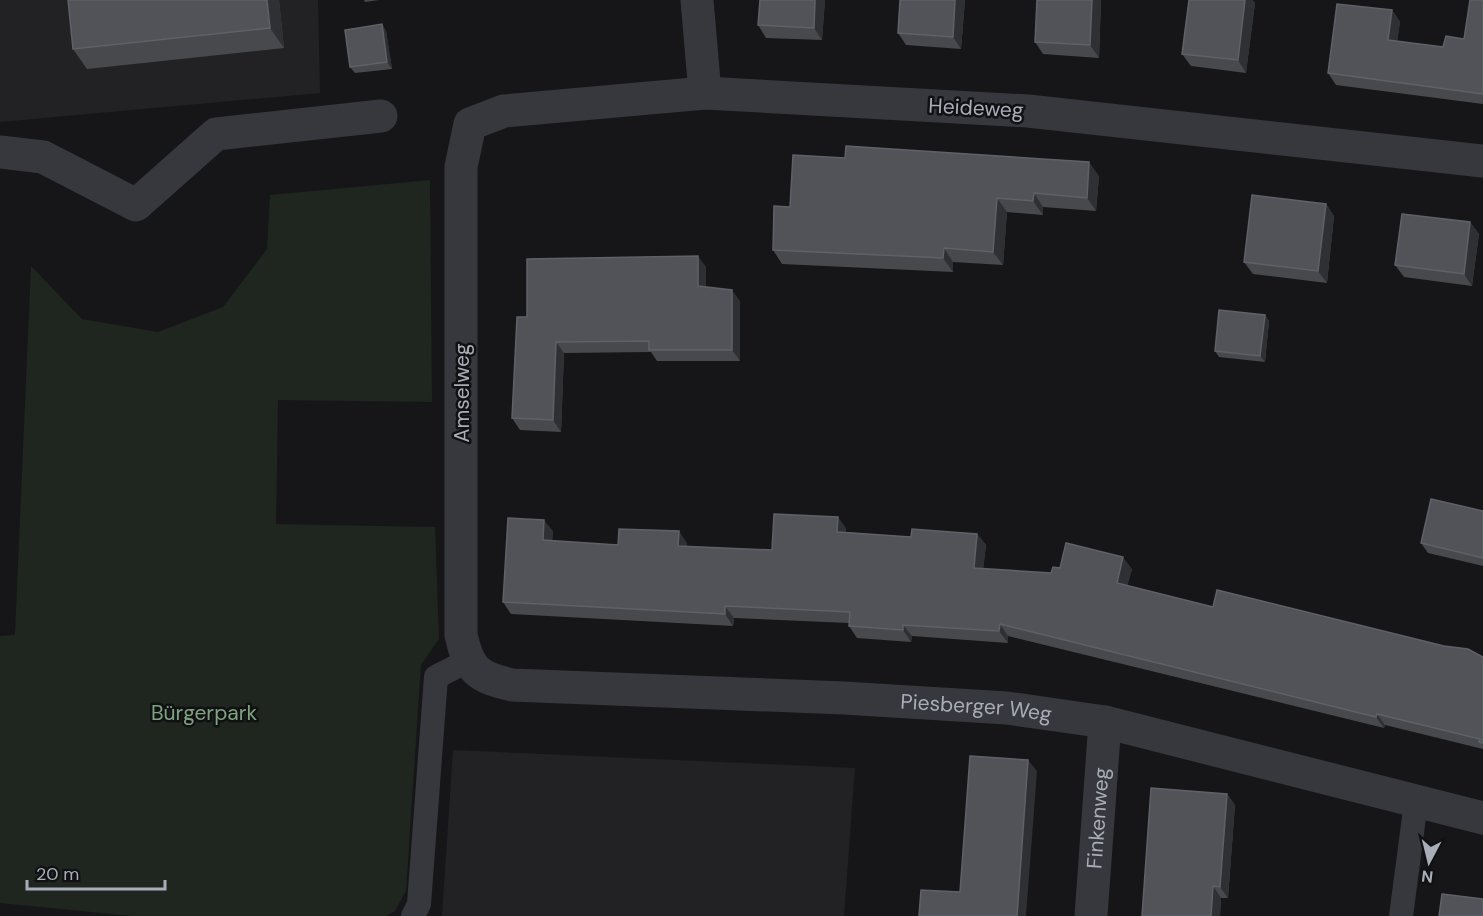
<svg xmlns="http://www.w3.org/2000/svg" width="1483" height="916" font-family="'DM Sans',sans-serif">
<style>
.built{fill:#222225}
.green{fill:#1e261f}
.lines{fill:none;stroke-linecap:round;stroke-linejoin:round}
.service{stroke:#37383d;stroke-width:24}
.minor{stroke:#37383d;stroke-width:33}
.wall{fill:#47494d}
.shaded-wall{fill:#2f3033}
.building{fill:#525359;stroke:#5f6168;stroke-width:1.5}
.labels{text-anchor:middle;dominant-baseline:central;stroke-width:5;stroke-linejoin:round;paint-order:stroke}
.street-label{font-size:21px;fill:#a8adb8;stroke:#111113}
.park-label{font-size:21px;fill:#7fa381;stroke:#111113}
</style>
<rect width="100%" height="100%" fill="#161618"/>
<!-- built -->
<path class="built" d="M0 0H318L320 93 0 122Z
M453 750 855 768 844 916H442Z"/>
<!-- green -->
<path class="green" d="M430 180 432 402 278 400 276 524 435 527 439 639 421 665 406 891 395 911 386 916H132L0 903V636L15 635 31 266 82 319 158 332 223 307 267 249 270 195Z"/>
<g class="lines">
<!-- service -->
<path class="service" d="M413 916 419 904 436 677 467 661
M1401 916 1416 802"/>
<!-- minor -->
<g class="minor">
<path d="M697 0 705 93"/>
<path d="M0 152 43 157 136 205 216 134 381 116"/>
<path id="s1" d="M1483 161 1028 111 705 93 504 111 470 124 461 167V635C469 670 477 677 512 685L844 698 1007 708 1105 722 1483 818"/>
<path id="s2" d="M1091 916 1105 722"/>
</g>
</g>
<!-- wall -->
<path class="wall" d="M68 0H279L284 48 87 69 73 49Z
M364 0H379L365 2Z
M825 0 822 40 766 38 758 25Z
M900 0H965L961 49 906 45 898 33Z
M1101 0 1099 58 1043 54 1035 42Z
M1189 0H1252L1255 3 1246 73 1191 66 1182 54Z
M1483 0V104L1336 85 1328 73 1392 10 1400 22 1397 41 1443 47 1464 39Z
M382 24 386 31 392 69 355 73 350 67Z
M1099 176 1096 211 1043 207V215L1007 212 1003 265 953 262V272L782 264 773 250 790 207Z
M1326 204 1334 216 1327 283 1253 274 1244 262Z
M1470 222 1479 234 1472 286 1404 277 1395 265Z
M706 267V287L740 301V361H657L651 352 564 353 561 432 520 430 512 418 527 317Z
M1265 315 1269 321 1265 362 1219 357 1215 351Z
M1483 511V566L1428 553 1421 543Z
M846 528V532L911 537 977 534 986 545 983 569 1051 573 1060 568 1132 569 1127 586 1213 607 1483 657V749L1385 725 1384 728 1008 636V643L912 636 911 642 857 638 849 626V623L734 618 733 626 511 614 503 602 553 531 552 541 618 545 687 543V547L772 550Z
M1227 794 1235 805 1228 898H1221L1220 916H1142Z"/>
<!-- shaded-wall -->
<path class="shaded-wall" d="M267 0H279L284 48 270 28Z
M815 0H825L822 40 814 28Z
M955 0H965L961 49 953 37Z
M1092 0H1101L1099 58 1090 45Z
M1245 0H1252L1255 3 1246 73 1238 60Z
M1392 10 1400 22 1396 52 1388 40Z
M382 24 386 31 392 69 387 62Z
M1089 162 1099 176 1096 211 1087 198Z
M1034 193 1043 207V215L1033 201Z
M997 198 1007 212 1003 265 993 252Z
M1326 204 1334 216 1327 283 1318 271Z
M1470 222 1479 234 1472 286 1464 274Z
M944 248 953 262V272L943 258Z
M698 256 706 267V297L698 286Z
M732 290 740 301V361L732 350Z
M1265 315 1269 321 1265 362 1260 356Z
M556 342 564 353 561 432 553 420Z
M838 517 846 528 845 544 837 532Z
M544 520 553 531 551 552 543 540Z
M679 531 687 543 686 558 678 546Z
M977 534 986 545 982 580 974 568Z
M1123 557 1132 569 1125 595 1117 583Z
M725 606 734 618 733 626 725 614Z
M1000 624 1008 636V643L999 631Z
M903 625 912 636 911 642 903 630Z
M1377 714 1385 725 1384 728 1376 717Z
M1028 760 1037 771 1026 916H1017Z
M1227 794 1235 805 1228 898 1220 887Z
M1213 886 1221 898 1220 916H1211Z"/>
<!-- building -->
<path class="building" d="M68 0H267L270 28 73 49Z
M760 0H815L814 28 758 25Z
M900 0H955L953 37 898 33Z
M1037 0H1092L1090 45 1035 42Z
M1189 0H1245L1238 60 1182 54Z
M1470 0H1483V94L1328 73 1337 4 1392 10 1388 40 1443 47 1446 36 1464 39Z
M382 24 387 62 350 67 345 30Z
M846 146 1089 162 1087 198 1034 193 1033 201 997 198 993 252 944 248 943 258 773 250 774 206 790 207 793 155 845 158Z
M1252 195 1326 204 1318 271 1244 262Z
M1402 214 1470 222 1464 274 1395 265Z
M698 256V286L732 290V350H649V341L556 342 553 420 512 418 517 317H527V259Z
M1219 310 1265 315 1260 356 1215 351Z
M1431 499 1483 511V558L1421 543Z
M774 514 838 517 837 532 911 537 912 529 977 534 974 568 1051 573 1053 567 1060 568 1066 543 1123 557 1117 583 1213 607 1217 590 1444 646 1468 649 1483 657V743L1479 742 1480 739 1377 714 1376 717 1000 624 999 631 903 625V630L849 626 850 612 725 606V614L503 602 508 518 544 520 543 540 618 545 619 529 679 531 678 546 772 550Z
M970 756 1028 760 1017 916H919L921 890 960 892Z
M1151 788 1227 794 1220 887 1213 886 1211 916H1142Z
M1442 894 1483 899V916H1439Z"/>
<g class="labels">
<!-- street labels -->
<g class="street-label">
<text transform="translate(976 108) rotate(3)">Heideweg</text>
<text transform="translate(462 393) rotate(-90)">Amselweg</text>
<text stroke="none"><textPath href="#s1" startOffset="2074">Piesberger Weg</textPath></text>
<text stroke="none"><textPath href="#s2" startOffset="98">Finkenweg</textPath></text>
</g>
<!-- park labels -->
<g class="park-label">
<text x="204" y="713">Bürgerpark</text>
</g>
</g>
<!-- north arrow -->
<g transform="translate(1429 862) rotate(187)" stroke="#111113" stroke-width="4.5" paint-order="stroke">
<path d="M0-4.5L10 22L0 15L-10 22Z" fill="#a8adb8"/>
<text y="-9" font-size="16" font-weight="bold" text-anchor="middle" fill="#a8adb8">N</text>
</g>
<!-- scale -->
<path d="M27 880v9h138v-9" fill="none" stroke="#a8adb8" stroke-width="3"/>
<text x="36" y="880" font-size="18" fill="#a8adb8" stroke="#111113" stroke-width="4.5" paint-order="stroke">20 m</text>
</svg>
